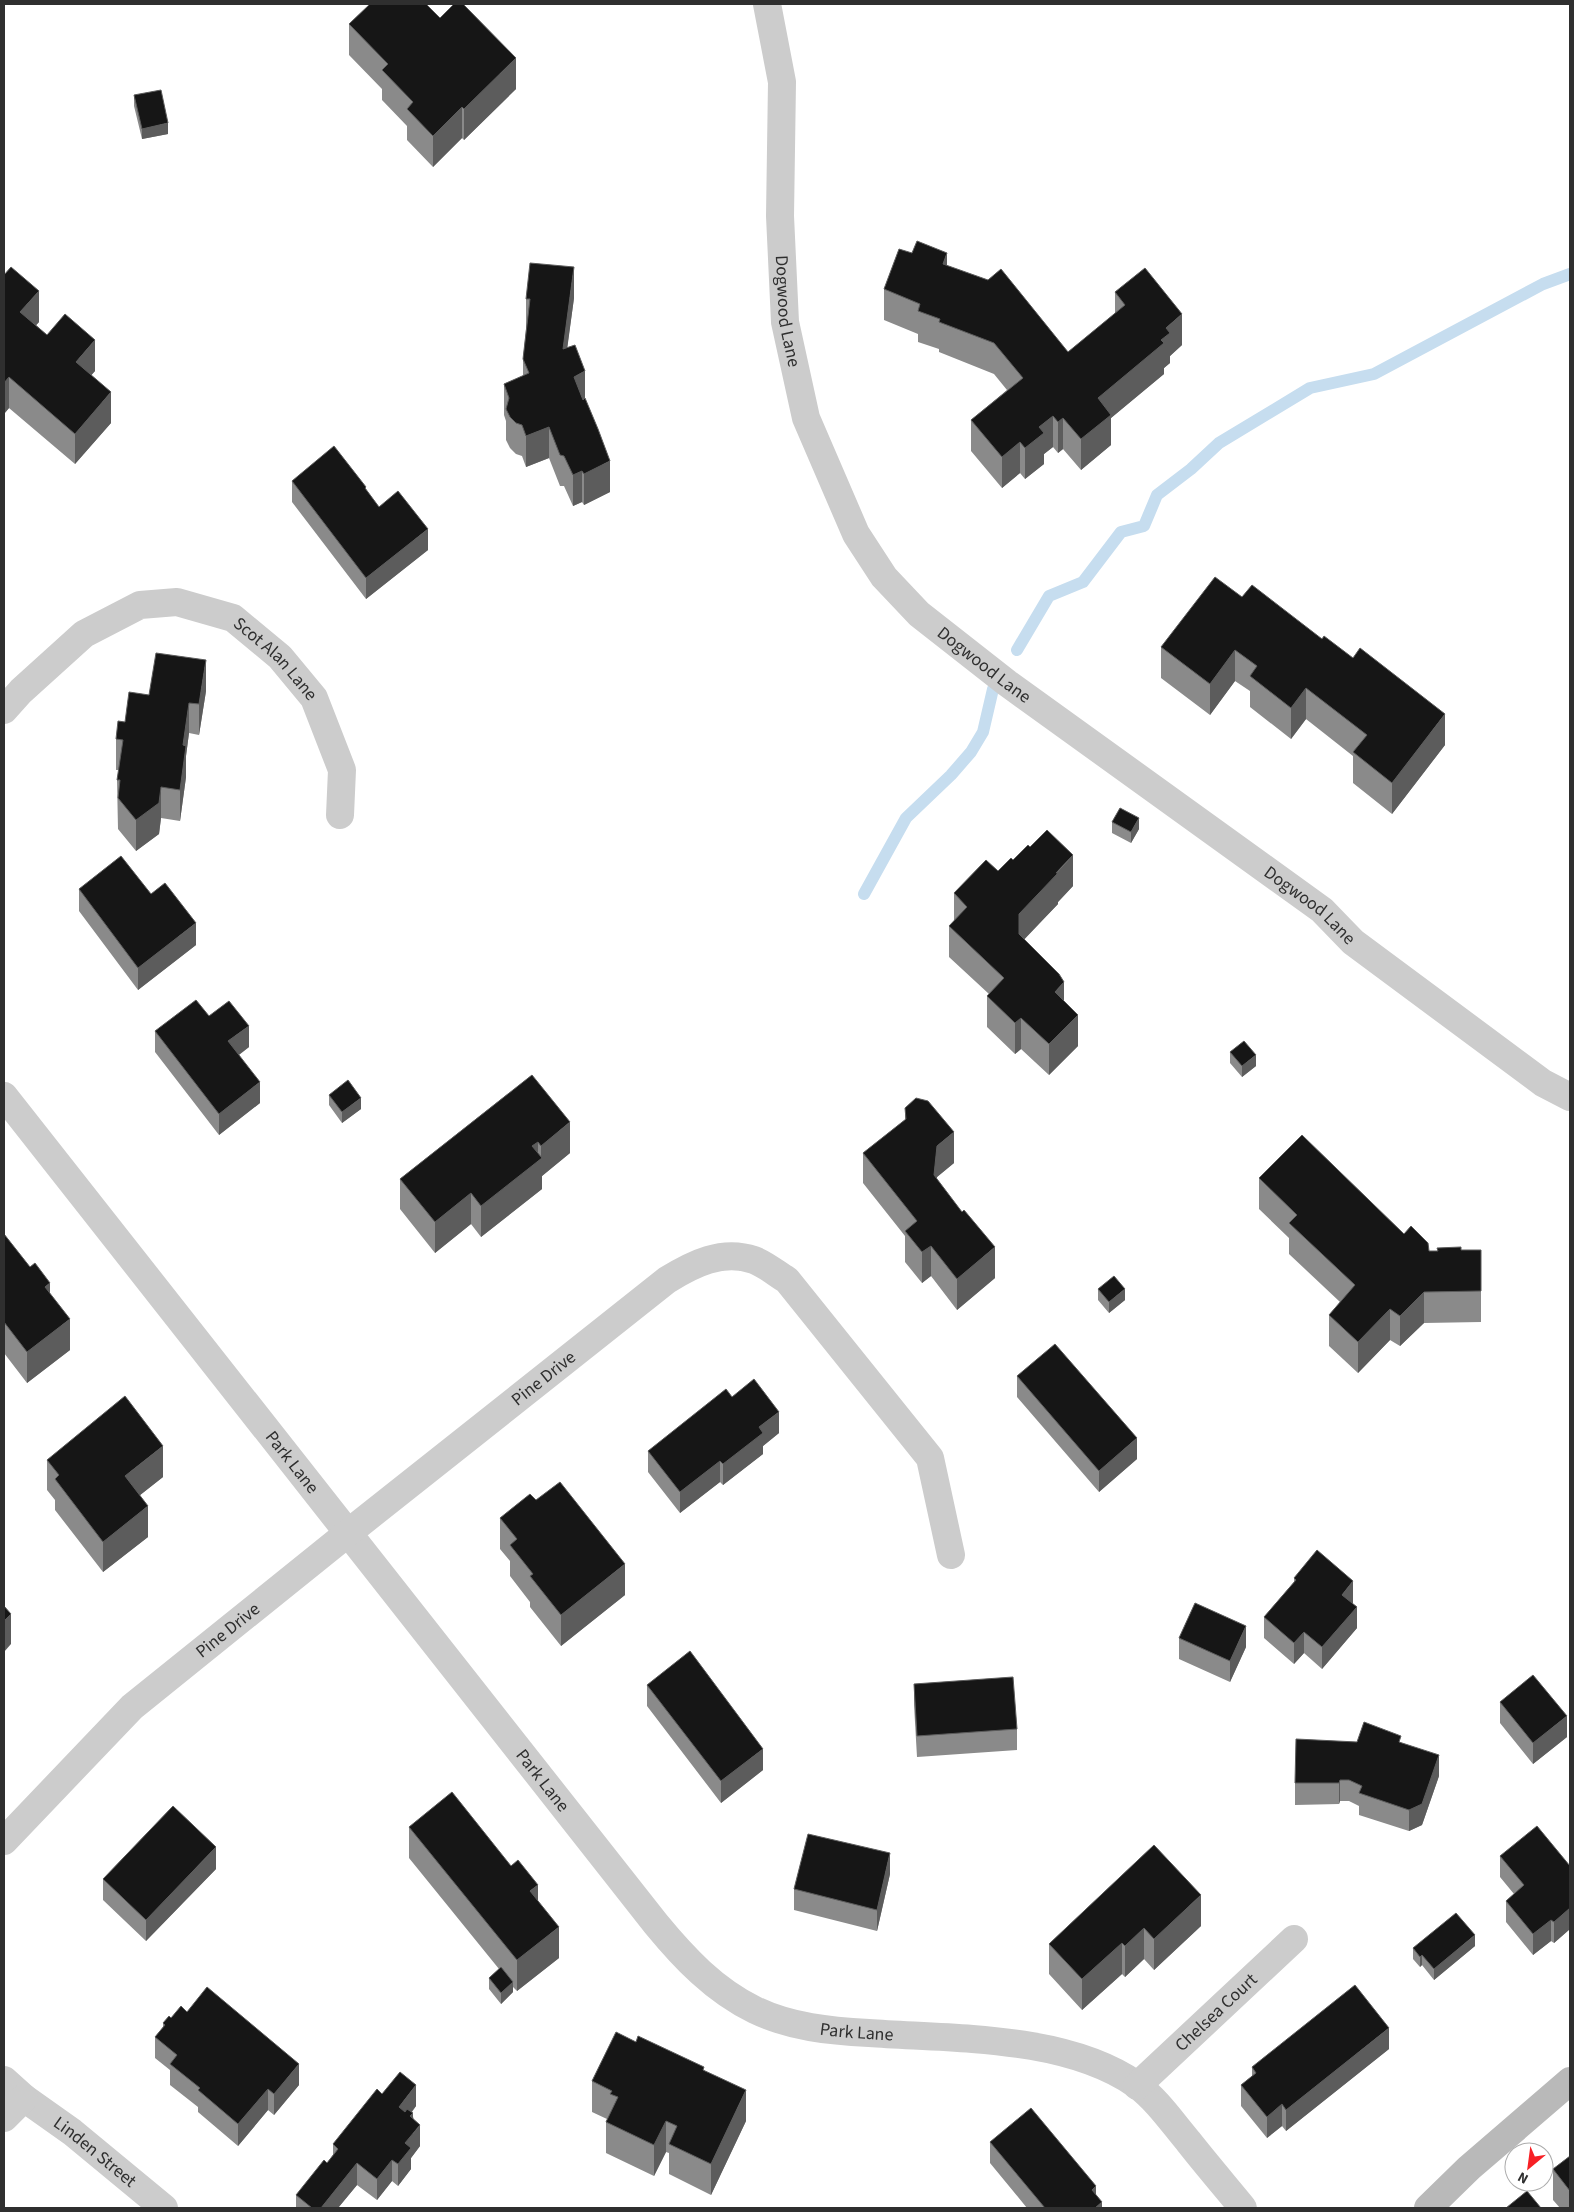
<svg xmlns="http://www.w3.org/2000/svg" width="1574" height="2212" font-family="'Source Sans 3',sans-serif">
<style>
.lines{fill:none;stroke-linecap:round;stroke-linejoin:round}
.stream{stroke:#c6ddef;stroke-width:12}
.street{stroke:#ccc;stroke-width:28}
.secondary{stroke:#b9b9b9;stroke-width:28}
.wall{fill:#8a8a8a}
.shaded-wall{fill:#5c5c5c}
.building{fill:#161616;stroke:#5c5c5c}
.labels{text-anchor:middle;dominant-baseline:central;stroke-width:5;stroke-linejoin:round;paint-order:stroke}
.street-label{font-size:18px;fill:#2f2f2f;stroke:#fff}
</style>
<rect width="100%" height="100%" fill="#fff"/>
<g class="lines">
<!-- stream -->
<path class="stream" d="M1017 650 1049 596 1083 582 1121 532 1144 526 1157 495 1191 469 1219 443 1310 388 1374 374 1543 284 1570 274
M864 894 906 818 951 775 971 752 983 732 993 689"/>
<!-- street -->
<g class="street">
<path id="s1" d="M767 4 782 82 780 216 785 322 806 418 856 534 884 577 919 614 1007 683 1322 910 1353 942 1543 1083 1570 1097"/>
<path id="s2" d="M4 710 21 691 84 634 140 605 177 602 233 618 280 657 314 698 342 770 340 815"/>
<path id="s3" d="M4 1096 656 1924C684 1958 714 1990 755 2010 790 2027 830 2031 869 2033 953 2039 1066 2035 1137 2085 1157 2100 1172 2122 1188 2141 1206 2164 1225 2186 1243 2208"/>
<path id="s4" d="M4 1841 132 1707 348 1533 667 1280C693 1264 722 1249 754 1260 765 1264 777 1274 787 1280L930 1458 951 1555"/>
<path id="s5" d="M4 2080 24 2098 72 2132 164 2208"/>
<path id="s6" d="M1137 2086 1294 1939"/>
<path d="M4 2118 24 2098"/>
</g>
<!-- secondary -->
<path class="secondary" d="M1428 2208 1469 2168 1570 2081"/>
</g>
<!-- wall -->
<path class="wall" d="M440 18 516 89 464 140 462 138 433 167 407 140V126L382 100V89L349 55V24Z
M134 95 168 134 142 139 134 106Z
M947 266 1068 352 1115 314V292L1182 345 1170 356V363L1164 368V374L1111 418V445L1081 470 1063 449 1058 453 1053 447 1044 454V464L1025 479 1020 473 1002 488 971 451V420L1007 390 994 374 939 352V349L918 342V334L884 320V289Z
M4 275 39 322 36 325 47 335 95 371 91 375 111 423 75 464 9 408 4 414Z
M574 298 567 348 585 398 610 492 584 505 582 502 573 506 564 486H560L549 458 526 467 522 456 516 454 510 448 506 440V421L504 415V384L523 376V359L526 329V299Z
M292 481 366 490 379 507 428 550 366 599 292 502Z
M1242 597 1322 639 1445 745 1392 814 1353 783V756L1306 719 1291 739 1250 707V691L1235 681 1210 715 1161 678V647Z
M206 691 199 735 189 733 186 756V777L180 821 161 818 159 834 136 851 118 829 117 780 119 770H116V739L125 722 149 695Z
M1112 822 1139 829 1131 843 1112 833Z
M1030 847 1073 886 1058 902V904L1024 939 1064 1001 1078 1046 1049 1075 1021 1049 1015 1054 987 1027V996L989 994 949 957V926L954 921V893L998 871Z
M79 889 196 945 138 990 79 911Z
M209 1016 249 1047 239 1055 260 1103 219 1135 155 1052V1031Z
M1230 1052 1256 1066 1242 1077 1230 1063Z
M532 1075 570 1153 542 1176V1189L481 1237 471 1224 435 1253 400 1209V1179Z
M329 1095 361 1109 342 1123 329 1105Z
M905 1108 954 1163 937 1177V1179L995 1278 957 1310 931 1276 922 1283 905 1262V1236L863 1183V1153L905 1120Z
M1259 1178 1404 1234 1429 1251H1437V1248L1461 1250H1481V1322L1424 1323 1400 1346 1390 1340 1358 1373 1329 1346V1315L1340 1302 1289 1254V1238L1259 1209Z
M4 1234 50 1294 70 1350 27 1383 4 1353Z
M1098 1289 1125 1300 1109 1313 1098 1300Z
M1017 1376 1137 1459 1099 1492 1017 1397Z
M732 1397 779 1433 763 1446V1454L723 1485 720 1482 680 1513 648 1472V1451Z
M47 1460 163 1477 140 1495 148 1537 103 1572 55 1510V1500L47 1490Z
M536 1500 625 1595 561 1646 530 1607V1602L510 1576V1561L500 1549V1518Z
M1294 1578 1353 1603V1604L1357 1628 1322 1669 1304 1653 1294 1664 1264 1638V1617L1294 1582Z
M1179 1638 1246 1647 1230 1682 1179 1659Z
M914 1684 1017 1729V1750L917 1757 914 1705Z
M647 1685 763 1770 721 1803 647 1706Z
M1500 1702 1567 1737 1533 1764 1500 1723Z
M1357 1742 1401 1743 1439 1776 1422 1825 1409 1831 1359 1815V1806L1349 1801H1340L1339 1804 1295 1805V1783Z
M409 1827 538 1901 559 1958 517 1991 513 1987V1992L501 2004 489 1989V1978L499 1969 409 1858Z
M1154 1845 1201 1926 1154 1970 1144 1959 1125 1977 1122 1974 1082 2010 1049 1974V1944Z
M1500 1856 1570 1866V1929L1554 1943 1551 1941 1533 1955 1506 1922V1901L1514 1894 1500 1877Z
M216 1869 146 1941 103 1900V1879Z
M890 1874 877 1931 794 1910V1889Z
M1475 1946 1434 1980 1422 1965 1420 1967 1413 1959V1948Z
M187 2012 299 2085 274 2115 268 2110 238 2146 198 2112V2107L170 2085V2070L155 2058V2037L163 2027V2023L171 2018Z
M636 2042 704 2071 746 2121 711 2195 669 2174V2153L666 2152 654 2176 606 2153V2122L607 2119 592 2112V2081Z
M1389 2049 1286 2131 1282 2126 1267 2138 1241 2106V2085L1252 2076V2067Z
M382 2094 416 2106 412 2112 420 2146 411 2158V2169L398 2186 392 2181 377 2200 357 2185 338 2208H296V2195L327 2163 333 2155V2144Z
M990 2142 1096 2195 1102 2208H1027L990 2163Z
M1570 2156V2208H1560L1553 2200V2169Z"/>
<!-- shaded-wall -->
<path class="shaded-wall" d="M516 58V89L464 140V109Z
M462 107V138L433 167V136Z
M168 123V134L142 139V129Z
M947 253V284L943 264Z
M574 267V298L563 380V349Z
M39 291V322L20 343V312Z
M1182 314V345L1170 356V363L1164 368V374L1111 418V445L1081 470V439L1098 398 1161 340 1166 328Z
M95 340V371L76 393V362Z
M585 371V402L574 408V377Z
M9 377V408L4 414V383Z
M111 392V423L75 464V434Z
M1053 416V447L1044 454V464L1025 479V448L1039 427Z
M1063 418V449L1058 453V422Z
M549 427V458L526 467V436Z
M1020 442V473L1002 488V457Z
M610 461V492L584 505V474Z
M582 471V502L573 506V475Z
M428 529V550L366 599V578Z
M1235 650V681L1210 715V684Z
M206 660V691L199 735V704Z
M1306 688V719L1291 739V708Z
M189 703V733L186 756V777L180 821V790L183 745Z
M1445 714V745L1392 814V783Z
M161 787V818L159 834 136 851V820Z
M1139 818V829L1131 843V832Z
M1073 855V886L1058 902V904L1019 945V914Z
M196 923V945L138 990V968Z
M1064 982V1013L1055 992Z
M1078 1015V1046L1049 1075V1044Z
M1021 1018V1049L1015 1054V1023Z
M249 1026V1047L228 1063V1041Z
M1256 1055V1066L1242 1077V1066Z
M260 1082V1103L219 1135V1114Z
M361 1098V1109L342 1123V1112Z
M570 1122V1153L542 1176V1189L481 1237V1206L532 1146 538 1142V1161L541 1159V1146Z
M954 1132V1163L937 1177 934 1206V1175L937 1146Z
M471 1193V1224L435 1253V1222Z
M931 1246V1276L922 1283V1252Z
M995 1247V1278L957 1310V1279Z
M50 1283V1314L45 1287Z
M1125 1289V1300L1109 1313V1302Z
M1424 1292V1323L1400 1346V1316Z
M1390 1309V1340L1358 1373V1342Z
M70 1319V1350L27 1383V1352Z
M779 1412V1433L763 1446V1454L723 1485V1464L759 1427Z
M1137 1438V1459L1099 1492V1471Z
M163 1446V1477L125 1507V1476Z
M720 1461V1482L680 1513V1492Z
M148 1506V1537L103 1572V1542Z
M625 1564V1595L561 1646V1615Z
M1353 1581V1603L1342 1616V1595Z
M1357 1607V1628L1322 1669V1647Z
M11 1614V1644L4 1652V1621Z
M1246 1626V1647L1230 1682V1661Z
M1304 1632V1653L1294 1664V1643Z
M1567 1716V1737L1533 1764V1743Z
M763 1749V1770L721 1803V1781Z
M1439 1755V1776L1422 1825 1409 1831V1810Z
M1340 1780V1801L1339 1804V1783Z
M216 1847V1869L146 1941V1920Z
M890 1853V1874L877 1931V1910Z
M538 1885V1916L530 1891Z
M1201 1895V1926L1154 1970V1939Z
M1570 1908V1929L1554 1943V1922Z
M1551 1920V1941L1533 1955V1934Z
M559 1927V1958L517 1991V1960Z
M1144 1928V1959L1125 1977V1946Z
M1475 1935V1946L1434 1980V1969Z
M1122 1943V1974L1082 2010V1979Z
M1422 1955V1965L1420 1967V1957Z
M513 1982V1992L501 2004V1993Z
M1389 2028V2049L1286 2131V2110Z
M299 2064V2085L274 2115V2094Z
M416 2085V2106L399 2128V2107Z
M268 2089V2110L238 2146V2124Z
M746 2090V2121L711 2195V2164Z
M1282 2104V2126L1267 2138V2117Z
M413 2113V2134L420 2125V2146L411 2158V2169L398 2186V2164L405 2143 410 2116Z
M666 2121V2152L654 2176V2145Z
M392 2160V2181L377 2200V2179Z
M357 2163V2185L338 2208H321Z
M1096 2186V2207L1102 2202V2208H1092V2190Z"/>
<!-- building -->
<path class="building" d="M370 4H426L440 18 454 4H463L516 58 464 109 462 107 433 136 407 109 413 102 382 70 388 64 349 24Z
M161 90 168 123 142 129 134 95Z
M917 241 947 253 943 264 988 280 1001 269 1068 352 1125 305 1115 292 1145 268 1182 314 1166 328 1170 333 1161 340 1164 343 1098 398 1111 415 1081 439 1063 418 1058 422 1053 416 1039 427 1044 433 1025 448 1020 442 1002 457 971 420 1023 378 994 343 939 322 940 319 918 311 920 304 884 289 899 249 912 253Z
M530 263 574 267 563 349 575 345 585 371 574 377 583 400 585 398 598 429 610 461 584 474 582 471 573 475 564 456 560 455 549 427 526 436 522 425 516 423 510 417 506 409 509 398 504 384 529 373 523 359 530 299H526Z
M11 267 39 291 20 312 47 335 65 314 95 340 76 362 111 392 75 434 9 377 4 383V275Z
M334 446 366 487 365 488 379 507 398 491 428 529 366 578 292 481Z
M1215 577 1242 597 1252 585 1322 639 1324 636 1353 658 1360 648 1445 714 1392 783 1353 752 1367 735 1306 688 1291 708 1250 676 1257 666 1235 650 1210 684 1161 647Z
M156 653 206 660 199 704 189 703 183 745 186 746 180 790 161 787 159 803 136 820 118 798 120 780H117L123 740 116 739 118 721 125 722 129 692 149 695Z
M1120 808 1139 818 1131 832 1112 822Z
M1047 830 1073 855 1056 873H1058L1019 914V934L1059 974 1064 982 1055 992 1078 1015 1049 1044 1021 1018 1015 1023 987 996 1004 978 949 926 967 907 954 893 986 860 998 871 1011 858 1013 860 1028 845 1030 847Z
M121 856 151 894 165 883 196 923 138 968 79 889Z
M196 1000 209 1016 229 1001 249 1026 228 1041 260 1082 219 1114 155 1031Z
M1244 1041 1256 1055 1242 1066 1230 1052Z
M532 1075 570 1122 541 1146 538 1142 532 1146 542 1158 481 1206 471 1193 435 1222 400 1179Z
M348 1080 361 1098 342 1112 329 1095Z
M916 1098 928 1101 954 1132 937 1146 934 1175 962 1212 964 1210 995 1247 957 1279 931 1246 922 1252 905 1231 917 1221 863 1153 906 1119 905 1108Z
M1302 1135 1404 1234 1411 1226 1428 1243 1429 1251H1438L1437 1248 1461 1247V1250H1481V1291L1424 1292 1400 1316 1390 1309 1358 1342 1329 1315 1355 1285 1289 1223 1297 1215 1259 1178Z
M4 1234 30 1267 35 1263 50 1283 45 1287 70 1319 27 1352 4 1322Z
M1114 1276 1125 1289 1109 1302 1098 1289Z
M1055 1344 1137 1438 1099 1471 1017 1376Z
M754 1379 779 1412 759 1427 763 1433 723 1464 720 1461 680 1492 648 1451 726 1389 732 1397Z
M125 1396 163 1446 125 1476 148 1506 103 1542 55 1479 59 1475 47 1460Z
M560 1482 625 1564 561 1615 530 1576 533 1574 510 1545 517 1539 500 1518 530 1494 536 1500Z
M1317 1550 1353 1581 1342 1595 1357 1607 1322 1647 1304 1632 1294 1643 1264 1617 1296 1580 1294 1578Z
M1195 1603 1246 1626 1230 1661 1179 1638Z
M4 1606 11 1614 4 1621Z
M690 1651 763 1749 721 1781 647 1685Z
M1533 1675 1567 1716 1533 1743 1500 1702Z
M1013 1677 1017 1729 917 1736 914 1684Z
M1364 1722 1401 1736 1399 1742 1439 1755 1422 1804 1409 1810 1359 1793 1362 1786 1349 1780H1340L1339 1783H1295L1296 1739 1357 1742Z
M452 1792 511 1866 518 1860 538 1885 530 1891 559 1927 517 1960 409 1827Z
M173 1806 216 1847 146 1920 103 1879Z
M1537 1826 1570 1866V1908L1554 1922 1551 1920 1533 1934 1506 1901 1524 1885 1500 1856Z
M808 1834 890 1853 877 1910 794 1889Z
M1154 1845 1201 1895 1154 1939 1144 1928 1125 1946 1122 1943 1082 1979 1049 1944Z
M1456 1913 1475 1935 1434 1969 1422 1955 1420 1957 1413 1948Z
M501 1967 513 1982 501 1993 489 1978Z
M1355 1985 1389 2028 1286 2110 1282 2104 1267 2117 1241 2085 1256 2073 1252 2067Z
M207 1987 299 2064 274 2094 268 2089 238 2124 198 2090 200 2088 170 2064 177 2055 155 2037 165 2025 163 2023 169 2016 171 2018 181 2006 187 2012Z
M616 2032 636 2042 638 2036 704 2067 703 2070 746 2090 711 2164 669 2144 677 2126 666 2121 654 2145 606 2122 618 2097 610 2094 612 2091 592 2081Z
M400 2072 416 2085 399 2107 405 2112 407 2109 413 2113 410 2116 420 2125 405 2143 411 2148 398 2164 392 2160 377 2179 357 2163 321 2208H312L296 2195 324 2160 327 2163 338 2149 333 2144 377 2089 382 2094Z
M1031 2108 1096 2186 1092 2190 1102 2202 1095 2208H1045L990 2142Z
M1570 2156V2191L1553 2169Z
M1527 2191 1541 2208H1506Z"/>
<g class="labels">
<!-- street labels -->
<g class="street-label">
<text stroke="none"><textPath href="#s1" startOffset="309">Dogwood Lane</textPath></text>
<text stroke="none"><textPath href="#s2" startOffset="328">Scot Alan Lane</textPath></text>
<text stroke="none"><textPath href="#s1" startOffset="729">Dogwood Lane</textPath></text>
<text stroke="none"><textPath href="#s1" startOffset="1134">Dogwood Lane</textPath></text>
<text stroke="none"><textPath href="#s4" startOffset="712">Pine Drive</textPath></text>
<text stroke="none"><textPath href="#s3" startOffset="466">Park Lane</textPath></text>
<text stroke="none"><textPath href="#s4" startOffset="308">Pine Drive</textPath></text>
<text stroke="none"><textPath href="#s3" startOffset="871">Park Lane</textPath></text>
<text stroke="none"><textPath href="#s6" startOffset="108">Chelsea Court</textPath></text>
<text stroke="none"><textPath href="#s3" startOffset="1291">Park Lane</textPath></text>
<text stroke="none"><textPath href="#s5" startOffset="116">Linden Street</textPath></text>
</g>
</g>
<!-- border -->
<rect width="1574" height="2212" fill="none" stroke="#2f2f2f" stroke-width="10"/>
<!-- north arrow -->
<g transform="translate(1529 2167) rotate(209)"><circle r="24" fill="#ffffff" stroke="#acacac"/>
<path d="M0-4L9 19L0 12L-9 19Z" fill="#f72025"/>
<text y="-8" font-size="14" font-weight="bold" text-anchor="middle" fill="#2f2f2f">N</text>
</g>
</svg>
